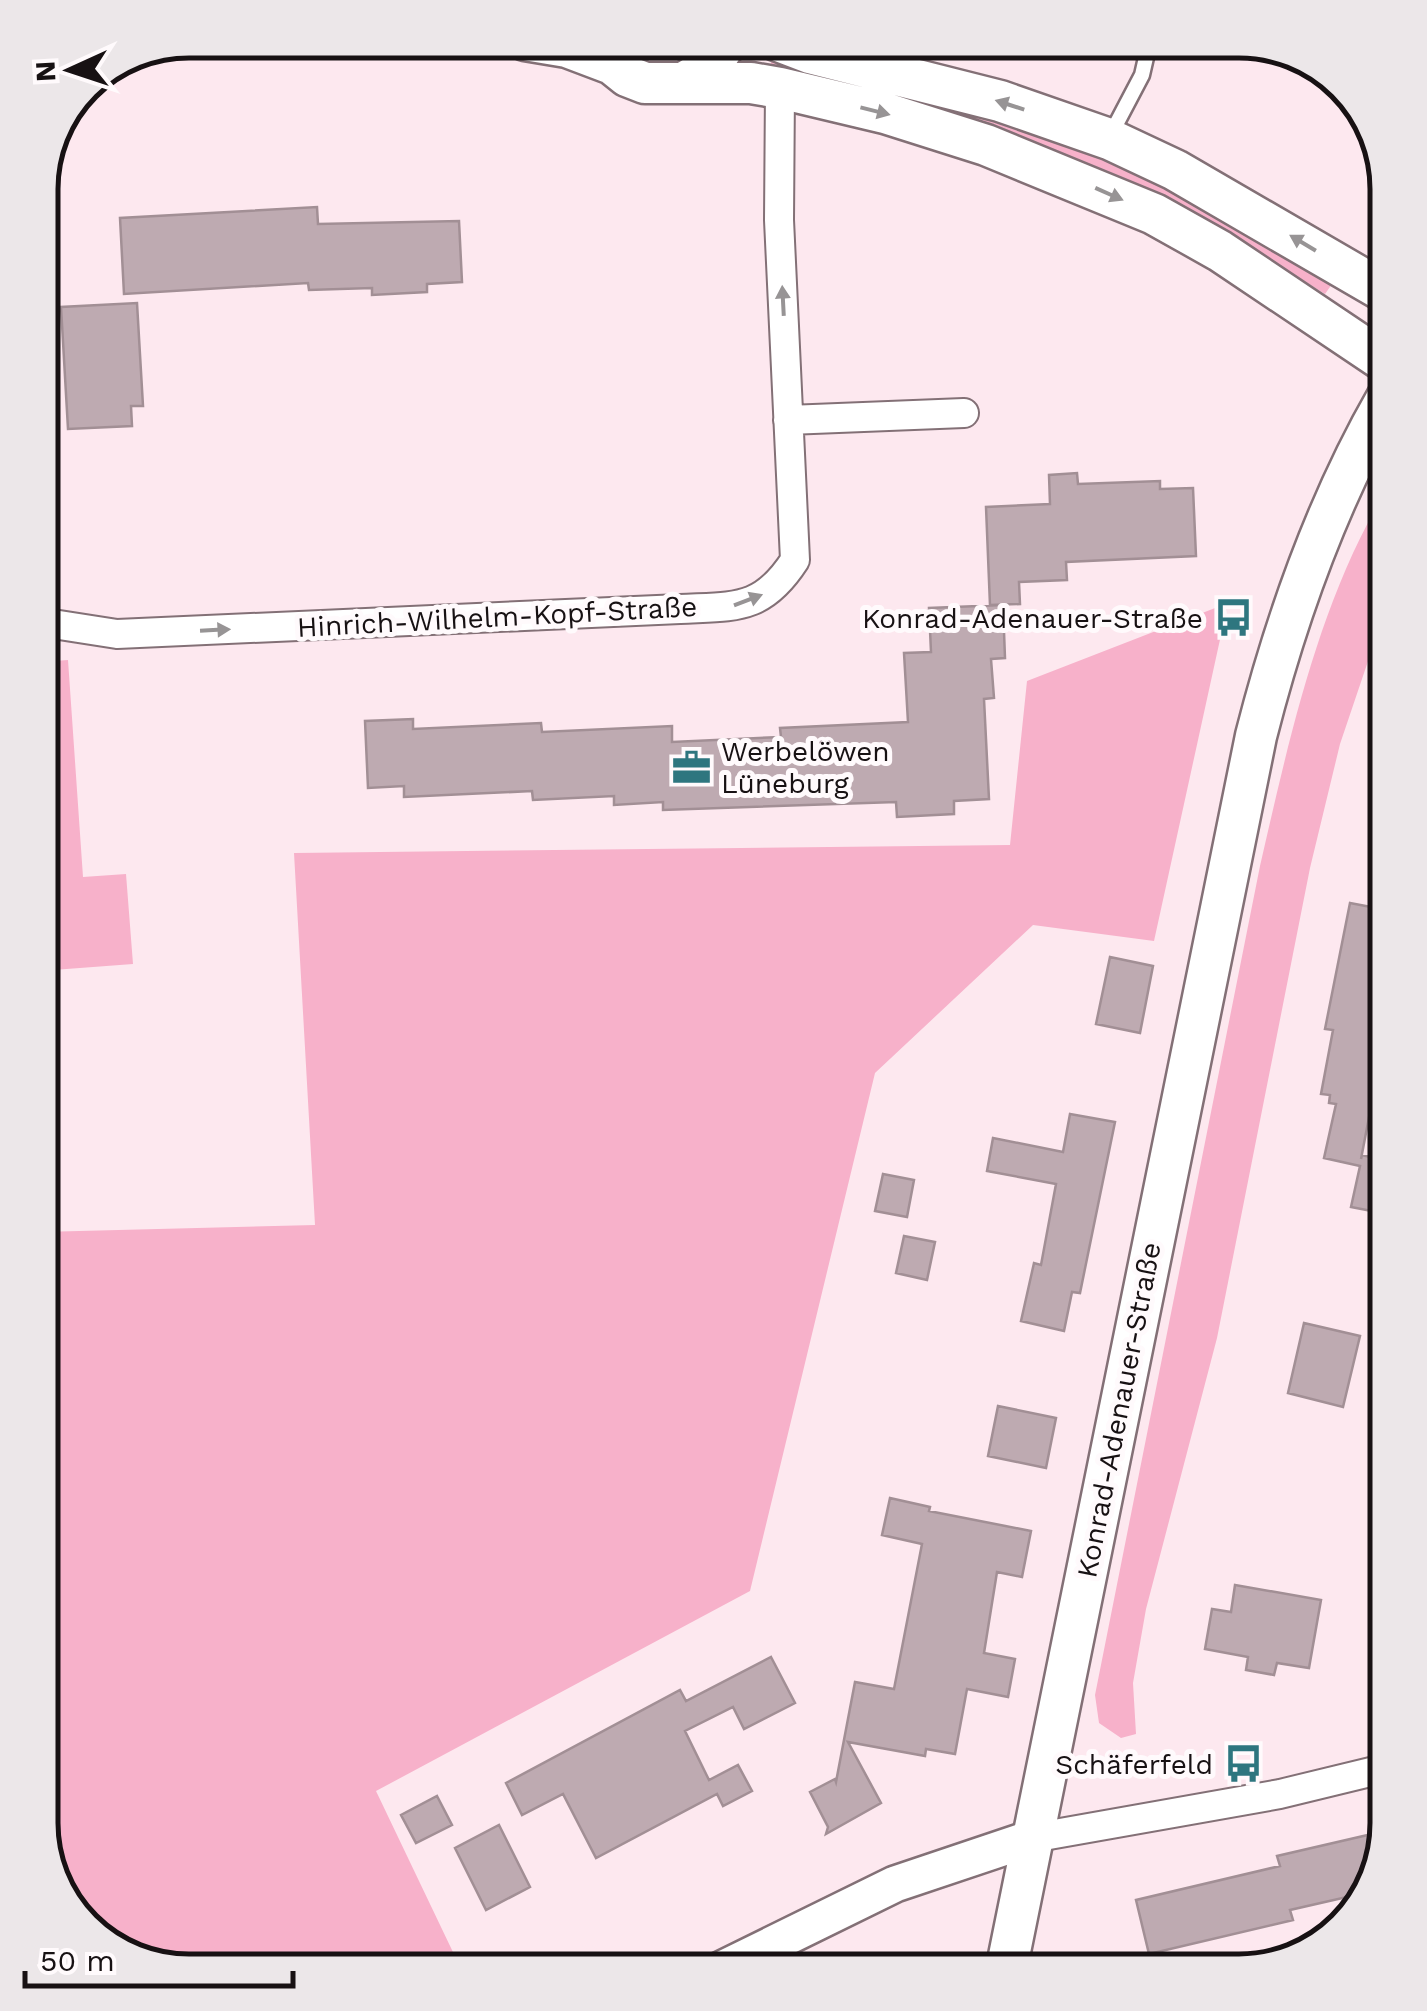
<svg xmlns="http://www.w3.org/2000/svg" width="1427" height="2011" font-family="'Work Sans',sans-serif">
<style>
.green{fill:#f7b1ca}
.building{fill:#beaab1;stroke:#a28f95;stroke-width:2.5}
.lines{fill:none;stroke-linecap:round;stroke-linejoin:round}
.service-casing{stroke:#837076;stroke-width:19}
.minor-casing{stroke:#837076;stroke-width:32}
.tertiary-casing{stroke:#837076;stroke-width:40}
.secondary-casing{stroke:#837076;stroke-width:45}
.service{stroke:#fff;stroke-width:14}
.minor{stroke:#fff;stroke-width:28}
.tertiary{stroke:#fff;stroke-width:35}
.secondary{stroke:#fff;stroke-width:40}
.oneway{fill:#979495}
.labels{text-anchor:middle;dominant-baseline:central;stroke-width:10;stroke-linejoin:round;paint-order:stroke}
.street-label{font-size:28px;fill:#171113;stroke:#fffafc}
.poi-label{font-size:28px;fill:#171113;stroke:#fffafc;text-anchor:end}
.rim{fill:none;stroke:#171113;stroke-width:5}
</style>
<rect width="100%" height="100%" fill="#fde8ef"/>
<!-- green -->
<path class="green" d="M634 40H689C673 57 650 56 634 40Z
M774 55 1105 148 1337 277 1325 294C1252 249 1178 201 1098 168 992 124 878 101 767 73Z
M1387 489V605L1340 744 1310 868 1217 1338 1146 1609 1133 1683 1136 1734 1121 1738 1099 1723 1095 1695 1260 866C1289 740 1319 600 1387 489Z
M1228 603 1154 941 1033 925 875 1073 750 1591 376 1791 462 1971H180L114 1951 60 1897 40 1822V1232L315 1225 294 853 1010 845 1027 681Z
M68 660 83 877 126 874 133 964 40 971V662Z"/>
<!-- building -->
<path class="building" d="M317 207 318 224 459 221 462 282 427 284V292L372 295V288L309 290 308 283 124 294 120 218Z
M137 303 143 406H131L132 426 68 429 61 307Z
M1077 473 1078 484 1160 481V489L1193 488 1196 556 1066 562 1067 580 1019 582 1020 604 990 605 986 507 1050 504 1049 475Z
M1003 605 1005 658 991 659 994 698 984 699 989 799 954 801V814L897 817 896 802 663 810V802L614 805V796L533 800 532 791 404 797V786L368 788 365 721 413 719V729L541 723 542 732 672 726V742L781 737 780 728 908 722 904 653 931 652 929 608Z
M1350 903 1387 910V947L1378 995 1384 996 1372 1059 1380 1060 1361 1159 1362 1155 1387 1161V1214L1351 1207 1360 1166 1324 1158 1336 1104 1329 1103 1330 1095 1321 1094 1333 1030 1325 1029Z
M1110 957 1153 966 1140 1033 1096 1024Z
M1070 1114 1115 1122 1080 1293 1072 1292 1064 1331 1021 1321 1034 1263 1041 1265 1056 1184 987 1171 993 1138 1063 1152Z
M883 1174 914 1180 907 1217 875 1211Z
M904 1236 935 1242 927 1280 896 1273Z
M1304 1323 1360 1336 1343 1407 1288 1393Z
M998 1406 1056 1418 1046 1468 988 1456Z
M890 1498 930 1507 929 1511 1031 1531 1022 1577 997 1572 984 1653 1015 1659 1008 1697 967 1689 955 1754 926 1749 925 1756 848 1742 881 1803 826 1834 828 1827 810 1792 835 1779 836 1782 855 1682 894 1689 922 1544 882 1535Z
M1235 1585 1321 1600 1309 1668 1277 1663 1274 1675 1246 1670 1248 1657 1205 1649 1212 1609 1231 1612Z
M771 1657 795 1703 744 1729 733 1707 685 1731 709 1780 738 1765 752 1791 723 1806 717 1794 596 1858 563 1794 522 1815 506 1783 680 1690 686 1701Z
M437 1796 452 1825 416 1843 401 1815Z
M499 1825 530 1887 486 1910 455 1848Z
M1385 1831 1369 1892 1290 1910 1293 1920 1149 1954 1136 1900 1280 1866 1277 1856Z"/>
<g class="lines">
<defs>
<path id="service" d="M1111 134 1142 75 1150 40"/>
<path id="minor" d="M788 420 964 413
M40 622 117 634 680 609C736 606 762 611 795 560L779 220 780 88
M1032 1838 1280 1794 1387 1768"/>
<path id="tertiary" d="M718 1971 895 1884 1032 1838"/>
<path id="secondary" d="M525 40 567 47 612 64 627 76 645 83H751L780 88 885 113 986 145 1154 214 1220 251 1387 363
M776 40 810 53 1000 101 1109 139 1175 170 1387 293
M683 83C704 72 716 62 727 40
M1006 1971 1256 736C1286 618 1326 504 1387 398"/>
</defs>
<!-- service casing -->
<use href="#service" class="service-casing"/>
<!-- minor casing -->
<use href="#minor" class="minor-casing"/>
<!-- tertiary casing -->
<use href="#tertiary" class="tertiary-casing"/>
<!-- secondary casing -->
<use href="#secondary" class="secondary-casing"/>
<!-- service -->
<use href="#service" class="service"/>
<!-- minor -->
<use href="#minor" class="minor"/>
<!-- tertiary -->
<use href="#tertiary" class="tertiary"/>
<!-- secondary -->
<use href="#secondary" class="secondary"/>
</g>
<!-- one-way arrows -->
<defs><path id="oneway-solid" d="M-6-.8H1V-3.2L6.5 0L1 3.2V.8H-6Z" transform="scale(2.5)"/></defs>
<g class="oneway">
<use href="#oneway-solid" transform="translate(1010 105) rotate(-162)"/>
<use href="#oneway-solid" transform="translate(875 111) rotate(14)"/>
<use href="#oneway-solid" transform="translate(1109 194) rotate(24)"/>
<use href="#oneway-solid" transform="translate(1303 243) rotate(-149)"/>
<use href="#oneway-solid" transform="translate(783 301) rotate(-93)"/>
<use href="#oneway-solid" transform="translate(748 600) rotate(-21)"/>
<use href="#oneway-solid" transform="translate(215 630) rotate(-3)"/>
</g>
<!-- icons -->
<defs>
<symbol id="bus-bare" viewBox="-9 -9 18 18"><path d="M-5-6H5V4H4V6H2V4H-2V6H-4V4H-5ZM-3.5-4V0h7V-4ZM-3.5 1.2v1.5H-2V1.2ZM2 1.2v1.5H3.5V1.2Z" fill="#2e767f" stroke="#fffafc" stroke-width="2.5" paint-order="stroke"/></symbol>
<symbol id="office-bare" viewBox="-9 -9 18 18"><path d="M-6-3h4V-5.5h4V-3h4V5H-6ZM-1-4.5V-3h2v-1.5ZM-6 0V1H6V0Z" fill="#2e767f" stroke="#fffafc" stroke-width="2.5" paint-order="stroke"/></symbol>
</defs>
<g fill-rule="evenodd">
<use href="#bus-bare" x="1206" y="590" width="55" height="55"/>
<use href="#office-bare" x="664" y="740" width="55" height="55"/>
<use href="#bus-bare" x="1216" y="1736" width="55" height="55"/>
</g>
<g class="labels">
<!-- street labels -->
<g class="street-label">
<text transform="translate(497 617) rotate(-3)">Hinrich-Wilhelm-Kopf-Straße</text>
<text transform="translate(1119 1410) rotate(-79)">Konrad-Adenauer-Straße</text>
</g>
<!-- poi labels -->
<g class="poi-label">
<text x="1203" y="618">Konrad-Adenauer-Straße</text>
<text x="721" y="751" text-anchor="start">Werbelöwen<tspan x="721" dy="32">Lüneburg</tspan></text>
<text x="1213" y="1764">Schäferfeld</text>
</g>
</g>
<!-- crop -->
<path d="M0 0H1427V2011H0ZM189 58H1239A131 131 0 0 1 1370 189V1823A131 131 0 0 1 1239 1954H189A131 131 0 0 1 58 1823V189A131 131 0 0 1 189 58Z" fill="#ece7e9" fill-rule="evenodd"/>
<path class="rim" d="M189 58H1239A131 131 0 0 1 1370 189V1823A131 131 0 0 1 1239 1954H189A131 131 0 0 1 58 1823V189A131 131 0 0 1 189 58Z"/>
<!-- north arrow -->
<g transform="translate(70 70) rotate(267)" stroke="#fffafc" stroke-width="8" paint-order="stroke">
<path d="M0-8L18 38L0 25L-18 38Z" fill="#171113"/>
<text y="-15" font-size="28" font-weight="bold" text-anchor="middle" fill="#171113">N</text>
</g>
<!-- scale -->
<path d="M25 1971v15h268v-15" fill="none" stroke="#171113" stroke-width="5"/>
<text x="40" y="1971" font-size="30" fill="#171113" stroke="#fffafc" stroke-width="8" paint-order="stroke">50 m</text>
</svg>
